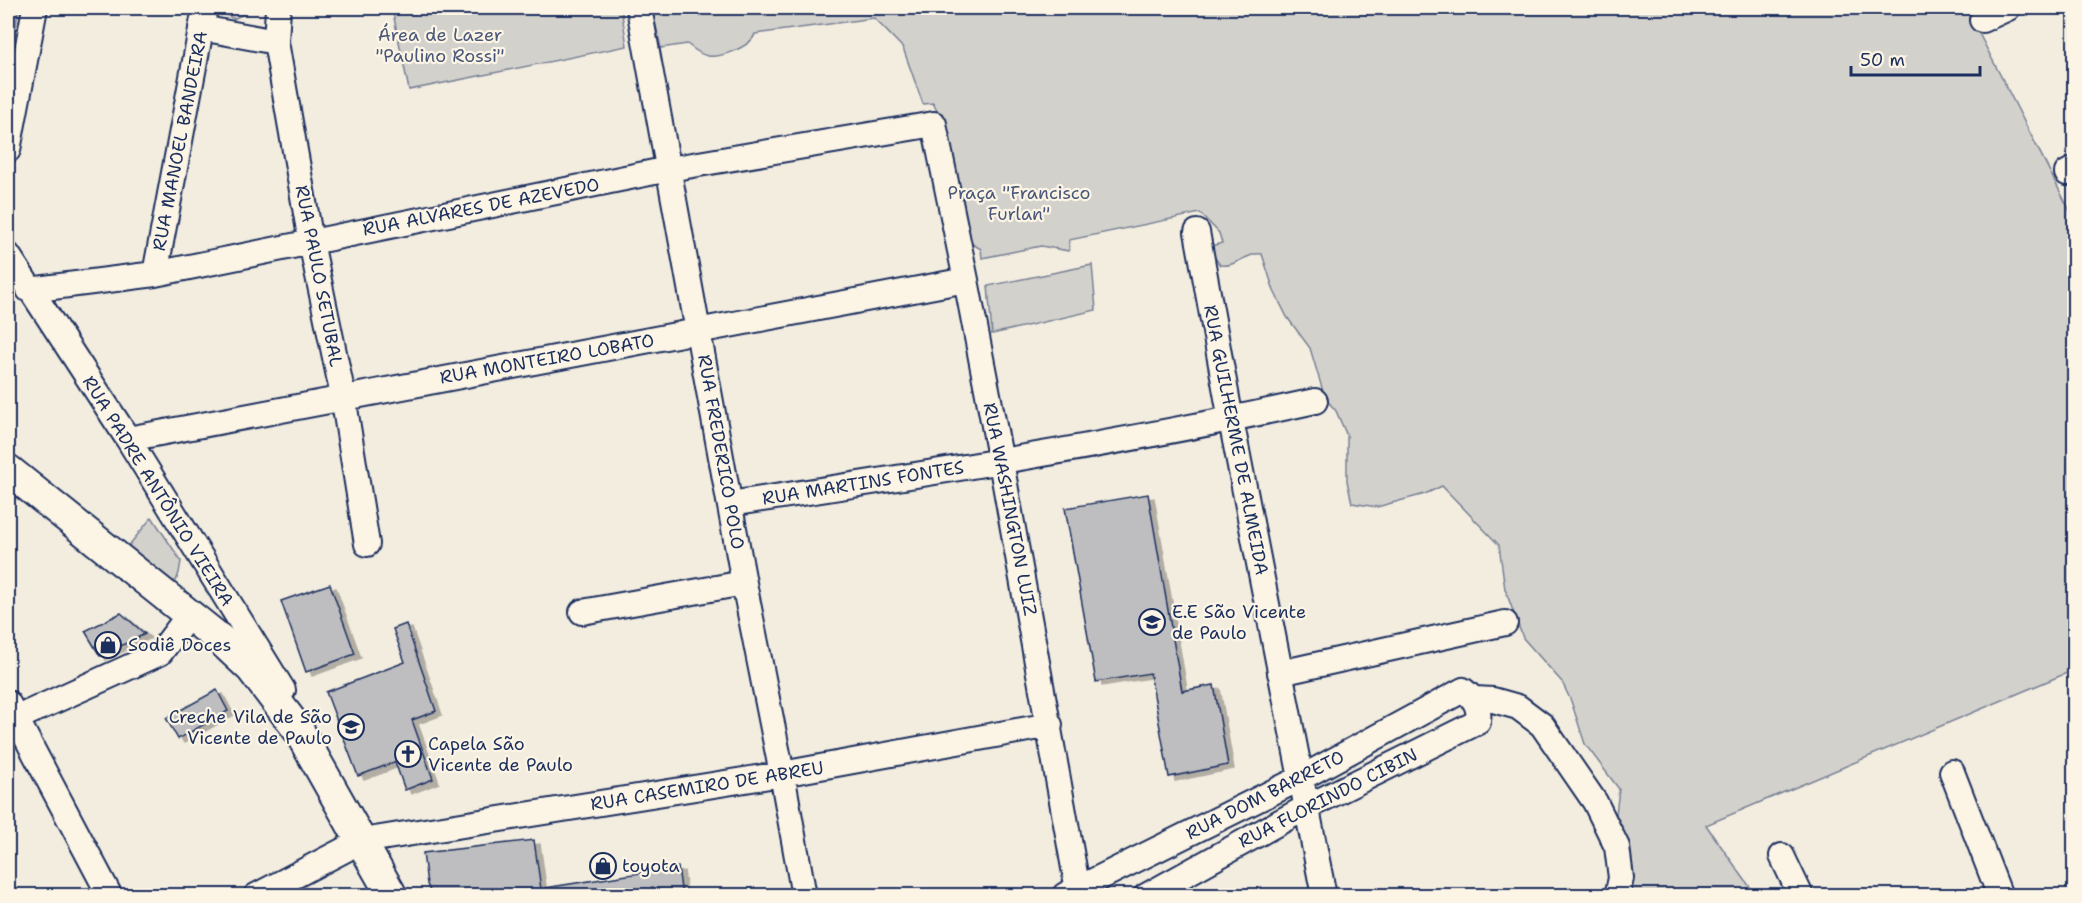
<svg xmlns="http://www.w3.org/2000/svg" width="2082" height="903" font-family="'Shantell Sans',sans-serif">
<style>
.green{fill:#d3d1cc;stroke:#778095;stroke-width:1.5}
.building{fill:#bebec0;stroke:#1b2f5e;stroke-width:1.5;filter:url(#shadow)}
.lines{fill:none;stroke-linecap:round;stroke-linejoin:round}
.minor-casing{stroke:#1b2f5e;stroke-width:28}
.major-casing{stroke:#1b2f5e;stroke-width:34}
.minor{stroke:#fcf5e5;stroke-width:24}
.major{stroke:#fcf5e5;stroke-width:30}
.labels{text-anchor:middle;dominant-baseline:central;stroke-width:4.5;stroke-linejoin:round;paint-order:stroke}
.park-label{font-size:18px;fill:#49587a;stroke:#fcf5e5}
.street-label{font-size:18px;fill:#1b2f5e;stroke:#fcf5e5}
.poi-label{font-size:18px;fill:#1b2f5e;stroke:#fcf5e5;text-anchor:start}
</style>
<defs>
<filter id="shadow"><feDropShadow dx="6" dy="4" stdDeviation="0" flood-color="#0004"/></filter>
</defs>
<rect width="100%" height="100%" fill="#f3ede0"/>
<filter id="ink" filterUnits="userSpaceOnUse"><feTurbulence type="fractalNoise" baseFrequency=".0167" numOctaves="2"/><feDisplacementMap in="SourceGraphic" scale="12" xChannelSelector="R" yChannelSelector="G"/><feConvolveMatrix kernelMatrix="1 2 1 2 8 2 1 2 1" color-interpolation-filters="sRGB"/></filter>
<g filter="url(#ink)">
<!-- green -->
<path class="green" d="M8 8H19L8 67Z
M216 8H255L234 19 214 9Z
M392 8H621L627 46 409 90Z
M652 8H1966L2074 219V670L1706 825 1752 890 1775 895H1614L1610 865 1619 789 1585 744 1571 701 1562 682 1523 638 1505 589 1499 545 1442 486 1425 494 1377 507 1352 503 1347 481V436L1336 411 1325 398 1310 348 1287 317 1274 291 1262 254C1247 252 1235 268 1220 265L1210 251 1211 246 1222 243 1219 233 1200 213 1069 240V251L1041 246 982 258 981 249 960 237 941 119 933 103 923 104 903 48 874 18 755 34C751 47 720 58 708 56 700 55 694 49 687 44L661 48Z
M1092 265 1096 310 992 334 988 286Z
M152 517 181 561 179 573 176 581H168L125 550Z"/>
<!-- building -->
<path class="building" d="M1148 494 1182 691 1214 685 1228 765 1169 777 1150 673 1096 682 1065 508Z
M330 584 355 654 306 672 281 601Z
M121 613 145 634 100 656 85 631Z
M406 624 436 711 412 720 433 779 405 790 395 762 358 776 326 692 405 662 393 629Z
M217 690 228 711 178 739 166 718Z
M534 840 542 896H432L427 884 423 853Z
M678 867 682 896H546L545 888Z"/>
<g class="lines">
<defs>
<path id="minor" d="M278 8 276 42 311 242 343 396 367 544
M639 8 744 583 782 774 804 896
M1982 20 2008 8
M201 28 276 42
M8 150 35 8
M2067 173 2074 169
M1197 232 1231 420 1324 896
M8 255 128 439 283 690
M155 274 205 8
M29 290 155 274 669 169 934 124 966 280 1001 462 1079 896
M128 439 966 280
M730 504C926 474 1121 444 1315 401
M582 612 744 583
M1280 673 1505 623
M1475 699 1493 700 1518 707 1542 725 1595 802 1617 847 1621 878 1617 896
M8 703 110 896
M8 722 160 653 179 628
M1952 772 2000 896
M362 841 782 774 1050 725
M1782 856 1801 896
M1065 895 1301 778 1463 690C1475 699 1480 706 1478 722L1307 807 1146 896
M256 896 346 849"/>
<path id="major" d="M8 470 222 641 251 668 299 731 392 896"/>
</defs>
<!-- minor casing -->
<use href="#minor" class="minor-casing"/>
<!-- major casing -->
<use href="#major" class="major-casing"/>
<!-- minor -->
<use href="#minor" class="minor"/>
<!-- major -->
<use href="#major" class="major"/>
</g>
</g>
<!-- icons -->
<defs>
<symbol id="school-ring" viewBox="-11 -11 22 22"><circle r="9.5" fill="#fcf5e5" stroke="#1b2f5e" stroke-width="1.5"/><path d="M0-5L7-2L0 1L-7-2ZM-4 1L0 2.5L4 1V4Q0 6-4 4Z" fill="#1b2f5e"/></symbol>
<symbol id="shop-ring" viewBox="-11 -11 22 22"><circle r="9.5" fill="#fcf5e5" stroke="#1b2f5e" stroke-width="1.5"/><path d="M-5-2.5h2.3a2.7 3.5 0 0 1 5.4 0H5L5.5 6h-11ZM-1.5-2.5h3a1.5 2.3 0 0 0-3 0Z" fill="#1b2f5e"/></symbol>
<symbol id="church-ring" viewBox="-11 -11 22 22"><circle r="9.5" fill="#fcf5e5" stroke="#1b2f5e" stroke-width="1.5"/><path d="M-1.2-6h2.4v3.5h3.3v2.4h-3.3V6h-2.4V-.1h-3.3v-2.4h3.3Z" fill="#1b2f5e"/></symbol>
</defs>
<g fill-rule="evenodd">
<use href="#school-ring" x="1137" y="607" width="30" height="30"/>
<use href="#shop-ring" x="93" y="630" width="30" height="30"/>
<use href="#school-ring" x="336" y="712" width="30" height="30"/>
<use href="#church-ring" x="393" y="739" width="30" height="30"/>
<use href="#shop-ring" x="588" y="851" width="30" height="30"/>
</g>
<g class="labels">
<!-- park labels -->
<g class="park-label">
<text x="440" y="35">Área de Lazer<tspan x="440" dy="21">"Paulino Rossi"</tspan></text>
<text x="1019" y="193">Praça "Francisco<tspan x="1019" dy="21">Furlan"</tspan></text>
</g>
<!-- street labels -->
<g class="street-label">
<text transform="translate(180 141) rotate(-79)">RUA MANOEL BANDEIRA</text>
<text transform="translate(481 207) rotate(-11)">RUA ALVARES DE AZEVEDO</text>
<text transform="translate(319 276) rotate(79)">RUA PAULO SETUBAL</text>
<text transform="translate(547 359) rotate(-10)">RUA MONTEIRO LOBATO</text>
<text transform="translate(1236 440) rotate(79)">RUA GUILHERME DE ALMEIDA</text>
<text transform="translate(721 452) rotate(80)">RUA FREDERICO POLO</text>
<text transform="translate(863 483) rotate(-9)">RUA MARTINS FONTES</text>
<text transform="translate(158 491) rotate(58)">RUA PADRE ANTÔNIO VIEIRA</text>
<text transform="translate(1010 509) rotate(79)">RUA WASHINGTON LUIZ</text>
<text transform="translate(707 786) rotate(-9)">RUA CASEMIRO DE ABREU</text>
<text transform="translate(1265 795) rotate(-27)">RUA DOM BARRETO</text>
<text transform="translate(1328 798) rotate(-27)">RUA FLORINDO CIBIN</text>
</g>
<!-- poi labels -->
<g class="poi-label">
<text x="1172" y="612">E.E São Vicente<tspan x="1172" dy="21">de Paulo</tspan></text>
<text x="128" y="645">Sodiê Doces</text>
<text x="332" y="717" text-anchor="end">Creche Vila de São<tspan x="332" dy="21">Vicente de Paulo</tspan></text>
<text x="428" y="744">Capela São<tspan x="428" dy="21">Vicente de Paulo</tspan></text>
<text x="622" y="866">toyota</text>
</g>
</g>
<!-- margin -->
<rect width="2082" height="903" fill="none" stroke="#fcf5e5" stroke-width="30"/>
<rect x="15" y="15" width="2052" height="873" fill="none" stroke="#1b2f5e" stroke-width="2" filter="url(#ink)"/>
<!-- scale -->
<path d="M1851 66v9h129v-9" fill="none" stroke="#1b2f5e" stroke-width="3"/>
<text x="1860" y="66" font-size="18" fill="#1b2f5e" stroke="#fcf5e5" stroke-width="4.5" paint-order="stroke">50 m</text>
</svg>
